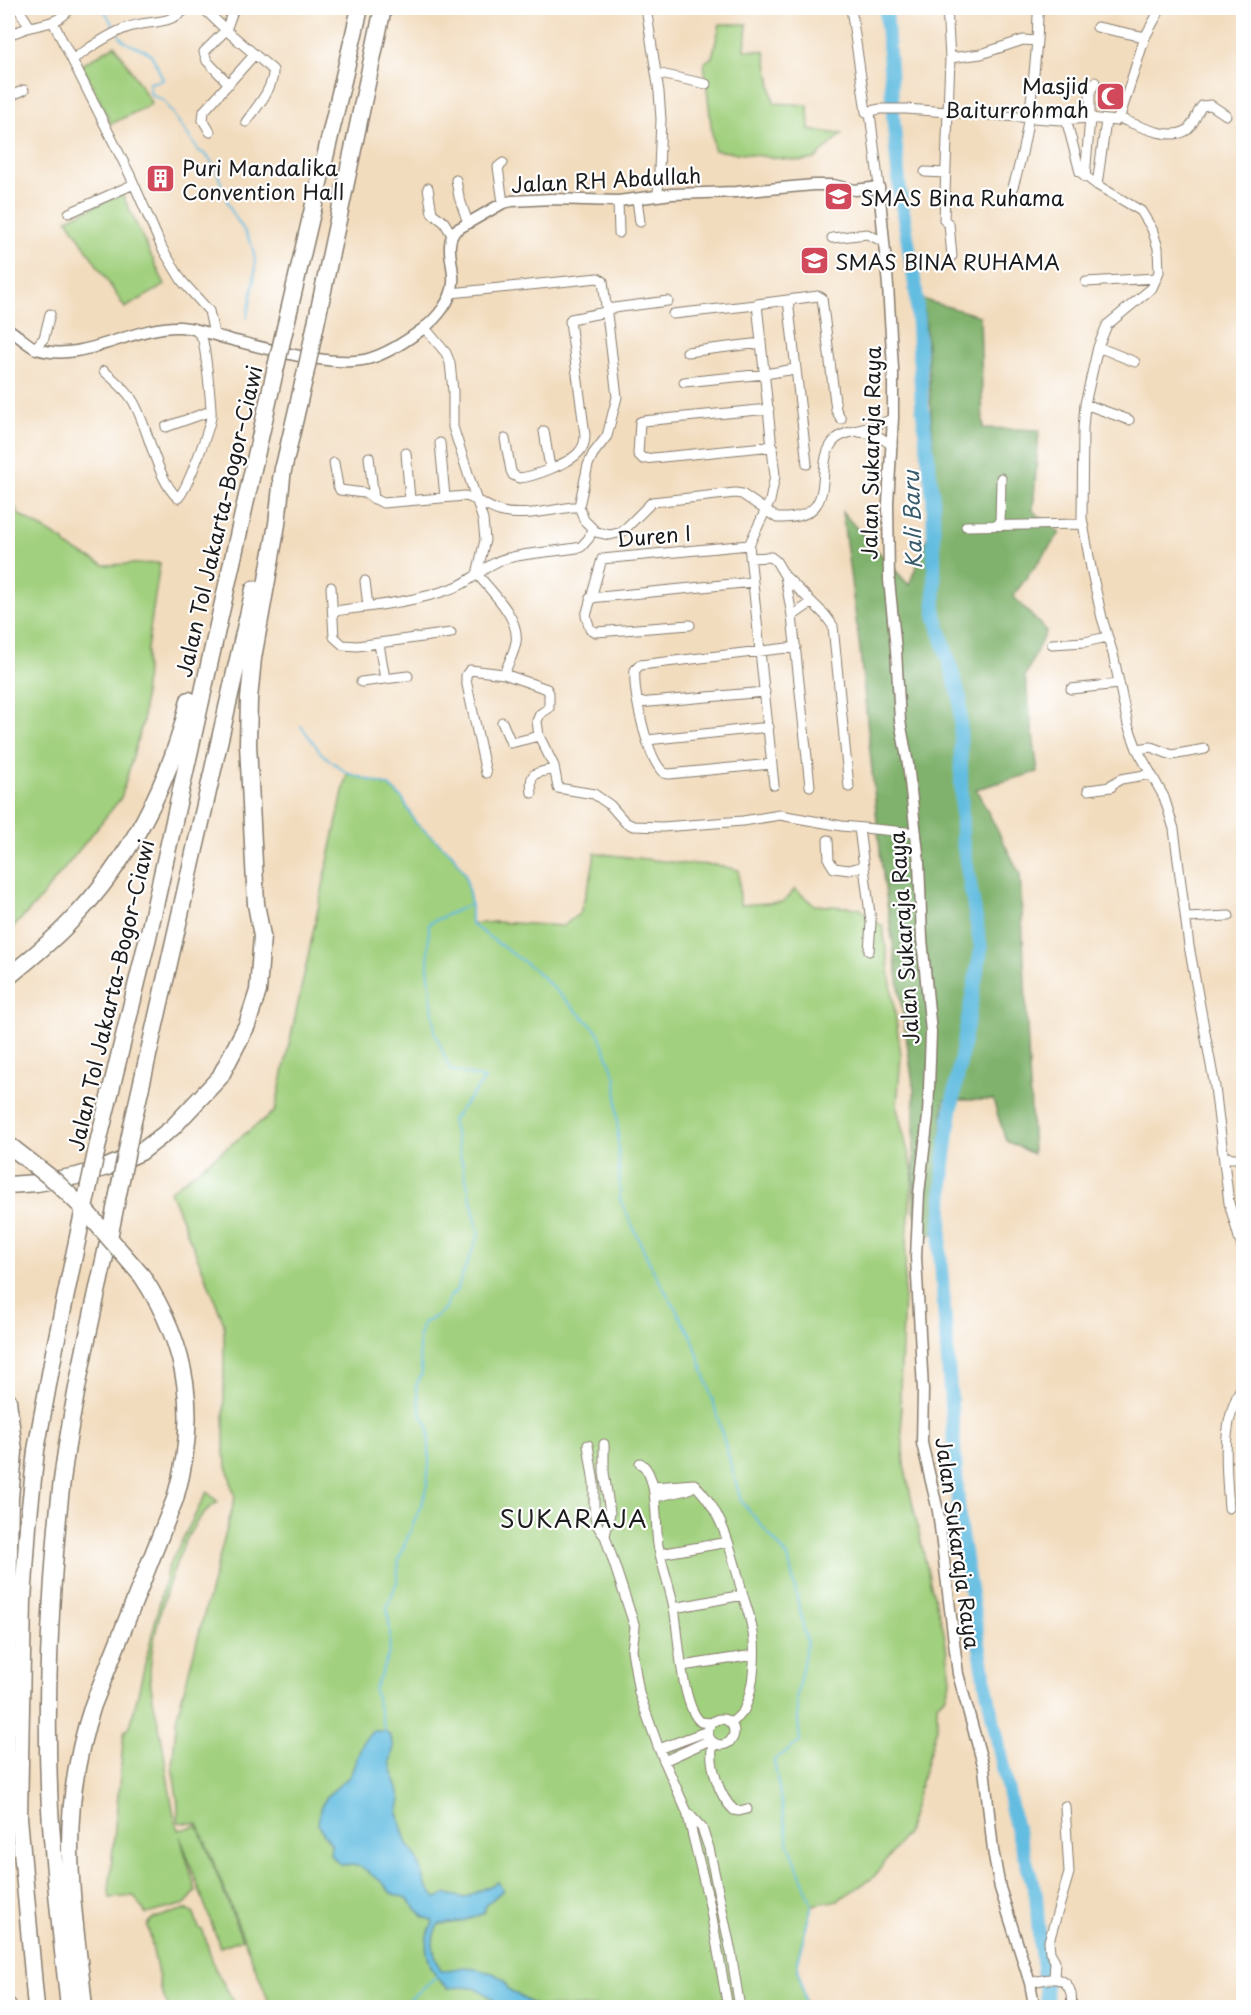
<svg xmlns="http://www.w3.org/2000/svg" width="1251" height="2015" font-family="'Playpen Sans',sans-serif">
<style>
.green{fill:#a1d07e;stroke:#5e764d;stroke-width:1.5}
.forest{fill:#80b26d;stroke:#4e6744;stroke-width:1.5}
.water{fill:#64bde1;stroke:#406c7e;stroke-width:1.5}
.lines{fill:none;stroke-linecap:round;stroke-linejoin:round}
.stream{stroke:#64bde1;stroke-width:2}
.river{stroke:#64bde1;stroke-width:14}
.minor-casing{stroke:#877c6d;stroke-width:11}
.tertiary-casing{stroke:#877c6d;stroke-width:13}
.motorway-casing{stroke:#877c6d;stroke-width:19}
.minor{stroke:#fff;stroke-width:9}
.tertiary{stroke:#fff;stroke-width:10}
.motorway{stroke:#fff;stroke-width:16}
.motorway-bridge-casing{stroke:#877c6d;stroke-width:19;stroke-linecap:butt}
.motorway-bridge{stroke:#fff;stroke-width:16}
.labels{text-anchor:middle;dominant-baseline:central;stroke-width:4.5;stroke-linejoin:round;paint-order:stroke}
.poi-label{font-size:21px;fill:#1c1c1c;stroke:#fff;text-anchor:start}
.street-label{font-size:21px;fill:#1c1c1c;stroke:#fff}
.water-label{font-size:22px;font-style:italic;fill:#395c6b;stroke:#fff}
.quarter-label{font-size:24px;letter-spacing:1.5px;fill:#1c1c1c;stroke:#fff}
</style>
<rect width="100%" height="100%" fill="#fff"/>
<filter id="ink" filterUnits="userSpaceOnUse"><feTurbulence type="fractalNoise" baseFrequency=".0167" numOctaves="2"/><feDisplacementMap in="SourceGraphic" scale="12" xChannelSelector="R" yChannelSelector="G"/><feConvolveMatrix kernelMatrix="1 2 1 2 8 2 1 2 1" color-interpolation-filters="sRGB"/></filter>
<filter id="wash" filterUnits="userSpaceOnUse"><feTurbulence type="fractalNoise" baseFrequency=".008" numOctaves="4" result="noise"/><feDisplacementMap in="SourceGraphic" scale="24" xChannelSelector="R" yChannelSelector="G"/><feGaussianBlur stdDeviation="1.35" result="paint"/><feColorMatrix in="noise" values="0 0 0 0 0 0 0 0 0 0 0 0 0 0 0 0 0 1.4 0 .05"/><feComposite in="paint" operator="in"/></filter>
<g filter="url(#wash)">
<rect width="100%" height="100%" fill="#f2dcbe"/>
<!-- green -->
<path class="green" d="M720 24H747L745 50 765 51 774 103 808 105 809 130 842 134 815 159 801 161 714 150 704 63 712 57Z
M115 45 152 104 111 124 82 65Z
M122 194 165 285 125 308 67 219Z
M8 488 18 514 64 541 66 546 104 565 160 563 147 649 143 721 121 798 35 905 8 932Z
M347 773 389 786 403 799 415 822 452 854 465 873 471 904V924L495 922 563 926 580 913 591 876 595 853 687 864 717 865 739 870 740 905 783 902 795 889 814 905 859 908 883 927 901 1056 897 1108 913 1172 906 1249 900 1391 904 1465 930 1582 943 1627 951 1678 946 1695 937 1704V1727L906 1834 873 1878 838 1900 812 1905 797 1962 806 2007H271L198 1824 178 1822V1803L172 1766 177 1716 235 1498 224 1454V1324L209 1285 170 1191 275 1111Z
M207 1492 218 1502C213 1505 208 1508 204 1513 177 1541 151 1634 150 1672 150 1693 157 1716 161 1736 167 1768 169 1799 178 1830L198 1826 242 1939 220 1947 180 1836 196 1891 186 1904 146 1914 134 1896 110 1898 109 1890 124 1732 131 1723 168 1567Z
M185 1909 194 1913 199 1928 203 1931 215 1969 237 2007H169L162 1994 148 1926 152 1919Z"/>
<!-- forest -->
<path class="forest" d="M921 299 980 316 983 428 1039 430 1033 511 1060 533 1013 596 1046 631 1025 676 1038 772 976 789 1020 874 1033 1154 1006 1141 993 1100H944L936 1232 922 1237 914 1208V1091L881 861 860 650 842 512 909 585 937 512 925 316Z"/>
<!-- water -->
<path class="water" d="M373 1731H385L390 1736 394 1747 390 1762 401 1800 398 1813 405 1839 417 1858 427 1887 436 1898 447 1894 465 1898 498 1882 503 1890 486 1905 484 1913C469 1920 456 1924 439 1924 428 1940 434 1954 441 1971L465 1967 493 1973 504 1980 508 1989 537 2007H501C480 1988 477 1985 448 1988 429 1974 419 1943 433 1923L432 1920 424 1917 406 1898 391 1893 383 1883 359 1866 340 1864 330 1854 331 1844 318 1825 320 1808 328 1795 350 1776 364 1740Z"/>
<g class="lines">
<!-- stream -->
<path class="stream" d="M103 8 116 30
M119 35C128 49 138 44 149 53 156 59 159 72 163 80L149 83 151 95 163 100 199 151C219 159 221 191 230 208 240 227 254 239 255 262 256 280 250 301 247 318
M301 726 322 754 347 773 389 786 403 799 415 822 452 854 465 873 471 904V924L535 970 598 1032 616 1078 620 1199 653 1270 692 1337 711 1394 741 1501 788 1557 807 1643 796 1698 800 1742 774 1760 788 1842 812 1905 797 1962 806 2008
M385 1731 374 1690 389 1653 390 1631 387 1607 397 1582 399 1558 426 1493 429 1464V1428L421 1414 416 1386 422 1373 419 1353V1336L423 1323 438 1315 445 1308 448 1299 456 1291 479 1234 452 1120 485 1079 450 1070 435 1032 428 966 429 923 471 904
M400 2008 437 1976"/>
<!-- river -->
<path class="river" d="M886 8 894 128 900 193 916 291 922 406 933 499 935 615 960 698 962 837 981 949 951 1111 944 1163 940 1252 960 1528 986 1685 1014 1820 1036 1895 1039 1936 1048 2008"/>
</g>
</g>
<g filter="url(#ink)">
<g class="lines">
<defs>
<path id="minor" d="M18 8 30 27C45 24 61 22 70 8
M203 8 226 30 273 70C274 88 256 108 246 122
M646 8 659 92 661 119 658 196
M851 8 866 112 870 113 879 187
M947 8 950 58 944 220 949 224 952 256
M53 22 130 175 162 248 182 281 209 311 214 334
M1097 27 1145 37
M8 35 30 27
M950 58 981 54 1023 40 1037 41
M73 59C90 48 107 35 126 28 149 19 167 27 187 8
M656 73 706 84
M229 84 207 61 204 52 226 30 234 8
M8 97 24 90
M866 112 880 109H906L1061 120 1090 118 1116 121 1121 113 1145 37 1161 8
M1119 118C1135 124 1170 142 1187 130 1195 124 1196 113 1202 106L1211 105 1226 115
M1066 119 1080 172 1097 185 1141 211 1152 229 1158 248 1159 272 1152 288 1107 325 1098 347 1085 404 1083 429 1082 518 1091 568 1102 618 1113 654 1128 725 1137 749 1164 797 1174 829 1189 946 1215 1087 1229 1203 1244 1255
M210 132 203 120 204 111 255 54
M925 172 945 173
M1085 177 1090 118V94L1095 82
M456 180 459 197 468 223
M1097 185 1106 121
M1013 187C1028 140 1033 89 1037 40 1038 29 1037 18 1039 8
M428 188 432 213 444 222 452 235
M637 199 640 222
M618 201 619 233
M503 203 498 167 503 163
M69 213 134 184
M832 238 867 234 884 242
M1086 282 1157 278
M451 293 598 278 603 281 617 397 607 436 593 454 588 465 579 506 584 520 596 532 610 535 622 532 652 502 735 493 742 494 777 518C846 520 809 463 836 439 847 429 877 429 893 418
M788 300 807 464
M606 309 668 301
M673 314 756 305
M424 327 446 353 450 363 453 391V427L483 520 485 540 477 574C491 591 520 618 516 642 514 653 508 664 504 674
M1098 347 1135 362
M34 349 44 338 50 314
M687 352 761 343
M104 371C114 380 126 389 133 401 148 426 157 481 178 498 187 490 209 430 211 417 212 409 205 344 202 338 200 334 196 331 193 328
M684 382 765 374 795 369
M1085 404 1129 420
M769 409 643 421 640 422 638 454 643 459 773 446
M166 427 211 411
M544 431 550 468
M859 432 875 434 892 445
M505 439 511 471 513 475 519 478C533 477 570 463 579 452 584 447 585 441 585 435L570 321 571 319 606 312
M440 443 445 497
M406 453 410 500
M369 457 374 499
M334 463 338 486 340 490 364 493 383 503 465 496C477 499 487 507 499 511 521 518 556 509 579 506
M1000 525 1001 478
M966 526 1083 524
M750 558 771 557 776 561 785 576 825 615 833 626 849 787
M785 576 792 616 810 786
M365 581 368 606
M331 587 334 637 343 645 357 646 451 633
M590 598 753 582
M333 611C374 606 416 602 456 587 474 580 488 562 508 558 532 552 557 552 581 547L589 538 592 528
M792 616 811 603
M690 625 596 632 590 629 586 616 602 559 749 545
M379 644 385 679
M1052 644 1085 642 1107 637
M361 682 408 676
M1071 689 1119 684
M638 703 765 692
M502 722 511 743 539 736
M647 740 769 727
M1137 749 1151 747 1172 755 1205 749
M772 764 669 774 664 773C647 759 633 692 635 670L640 665 796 647
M486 773 466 680V675L470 670 504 674 547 689 549 693V708L540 714 537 721 539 736 554 766 558 788 594 794 610 805 625 822 633 826 662 827 743 821 780 815 842 826 916 833
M774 785 749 545 770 501 775 476 757 304 818 296 822 298 836 410 841 419
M1088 790 1111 787V785L1121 779 1151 774
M532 793C529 772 533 774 553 769
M859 828 871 922 869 951
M828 840 829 860 834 868 849 870 864 866
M1186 918 1229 916
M1224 1157 1244 1159
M604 1444V1472L610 1513 605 1536 635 1627 632 1650 639 1693 659 1749 687 1812 710 1906 728 2008
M588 1445C590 1457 592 1470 594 1483 595 1502 590 1521 605 1536
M640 1463C659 1474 655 1525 658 1545 662 1566 670 1587 674 1608 679 1634 681 1707 701 1722L711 1723
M654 1487 694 1484C722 1510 732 1552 741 1588 744 1601 750 1614 752 1628 757 1650 754 1689 744 1710 741 1715 736 1719 731 1723
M655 1497 687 1490 696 1485
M1229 1508C1226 1463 1220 1423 1244 1382
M660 1554 728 1542
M674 1608 743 1595
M682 1666 754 1655
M708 1732a13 13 0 1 1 26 0a13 13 0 1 1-26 0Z
M713 1743C708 1762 719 1797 734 1810L739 1811 747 1809
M659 1749 708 1731
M664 1761 710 1740
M688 1813 702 1828 709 1848 731 1952 740 2008
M1054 1979 1055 1961 1050 1952 1049 1941 1069 1873 1065 1806
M1030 1983C1038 1981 1048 1978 1056 1979 1070 1981 1074 1996 1070 2008"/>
<path id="tertiary" d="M8 329C17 334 30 347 37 349 82 364 134 325 180 327 198 328 212 335 228 339 265 348 332 368 368 359 387 354 408 340 424 328 437 318 452 300 453 283 455 266 443 244 456 230L503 203 512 201 552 199 618 201 672 194 736 192 814 185H833L855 190 879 187 888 286 893 368V418L888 503 889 580 896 650 900 721 908 764 919 862 922 939 931 1032 928 1116 919 1194 916 1257 923 1390 922 1443 938 1511 958 1674 984 1768 993 1850 1000 1888 1030 1983 1033 1999 1032 2008"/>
<path id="motorway" d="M285 328 360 8
M314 333 383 8
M281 479 305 375
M8 977C29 960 50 943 69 923 128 863 171 782 189 700
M132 1126 254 589
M99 1139 148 937 275 371
M8 1185 37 1183 77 1176 107 1167 141 1152 172 1128 220 1077 247 1025 258 991 262 936 256 904 248 744 249 699 253 658 277 524 283 468
M8 1400 14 1452 10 1498 8 1602
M8 2006V2008
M36 2008 19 1817 23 1600 28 1526 36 1450 55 1347 80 1227
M69 2008C62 1941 54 1875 50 1809 45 1716 49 1621 57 1528 65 1430 88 1334 109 1238
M84 2008C79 1954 70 1900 70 1846 70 1798 78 1750 93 1705L175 1499C199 1417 189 1347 142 1276"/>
</defs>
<!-- minor casing -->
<use href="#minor" class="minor-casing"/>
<!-- tertiary casing -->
<use href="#tertiary" class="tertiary-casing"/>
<!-- motorway casing -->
<use href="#motorway" class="motorway-casing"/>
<!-- minor -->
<use href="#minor" class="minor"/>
<!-- tertiary -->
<use href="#tertiary" class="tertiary"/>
<!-- motorway -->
<use href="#motorway" class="motorway"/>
<defs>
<path id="motorway-bridge" d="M275 371 285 328
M305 375 314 333
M10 1146 55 1181 85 1210 142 1276
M80 1227 99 1139
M109 1238 132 1126"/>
</defs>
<!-- motorway-bridge casing -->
<use href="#motorway-bridge" class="motorway-bridge-casing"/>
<!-- motorway-bridge -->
<use href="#motorway-bridge" class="motorway-bridge"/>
</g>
</g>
<!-- icons -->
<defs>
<symbol id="mosque-square" viewBox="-11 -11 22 22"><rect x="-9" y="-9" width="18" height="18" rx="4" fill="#d1495b" stroke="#fff"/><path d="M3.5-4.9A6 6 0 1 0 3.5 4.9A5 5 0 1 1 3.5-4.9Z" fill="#fff"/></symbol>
<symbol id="building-square" viewBox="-11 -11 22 22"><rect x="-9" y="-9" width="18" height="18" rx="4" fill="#d1495b" stroke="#fff"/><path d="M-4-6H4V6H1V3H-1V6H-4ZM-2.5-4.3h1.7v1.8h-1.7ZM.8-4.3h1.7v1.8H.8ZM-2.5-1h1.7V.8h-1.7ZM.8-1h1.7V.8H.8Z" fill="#fff"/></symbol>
<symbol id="school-square" viewBox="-11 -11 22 22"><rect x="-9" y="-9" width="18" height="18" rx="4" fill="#d1495b" stroke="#fff"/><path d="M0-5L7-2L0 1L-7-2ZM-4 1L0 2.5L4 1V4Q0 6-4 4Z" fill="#fff"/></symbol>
<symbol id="university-square" viewBox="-11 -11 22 22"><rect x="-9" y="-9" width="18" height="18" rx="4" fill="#d1495b" stroke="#fff"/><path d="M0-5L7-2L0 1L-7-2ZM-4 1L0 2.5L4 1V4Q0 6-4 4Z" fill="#fff"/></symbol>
</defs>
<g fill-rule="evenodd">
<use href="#mosque-square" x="1094" y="80" width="33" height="33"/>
<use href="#building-square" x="144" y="162" width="33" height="33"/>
<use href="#school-square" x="822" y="180" width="33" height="33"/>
<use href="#university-square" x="798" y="244" width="33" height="33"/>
</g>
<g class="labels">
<!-- poi labels -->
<g class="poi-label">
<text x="1089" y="85" text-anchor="end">Masjid<tspan x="1089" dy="24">Baiturrohmah</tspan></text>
<text x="182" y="167">Puri Mandalika<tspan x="182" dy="24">Convention Hall</tspan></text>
<text x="860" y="197">SMAS Bina Ruhama</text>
<text x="835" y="261">SMAS BINA RUHAMA</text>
</g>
<!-- street labels -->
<g class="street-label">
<text transform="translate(606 179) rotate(-3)">Jalan RH Abdullah</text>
<text transform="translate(870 453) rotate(-89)">Jalan Sukaraja Raya</text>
<text transform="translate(218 521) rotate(-77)">Jalan Tol Jakarta–Bogor–Ciawi</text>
<text transform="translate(654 535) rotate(-5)">Duren I</text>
<text transform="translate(903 938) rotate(-94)">Jalan Sukaraja Raya</text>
<text transform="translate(110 995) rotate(-77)">Jalan Tol Jakarta–Bogor–Ciawi</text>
<text transform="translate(959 1543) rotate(82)">Jalan Sukaraja Raya</text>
</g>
<!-- water labels -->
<g class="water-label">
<text transform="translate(911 520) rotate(-92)">Kali Baru</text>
</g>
<!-- quarter labels -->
<g class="quarter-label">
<text x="574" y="1518">SUKARAJA</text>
</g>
</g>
<!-- margin -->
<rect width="1251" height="2015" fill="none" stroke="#fff" stroke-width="30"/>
</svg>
